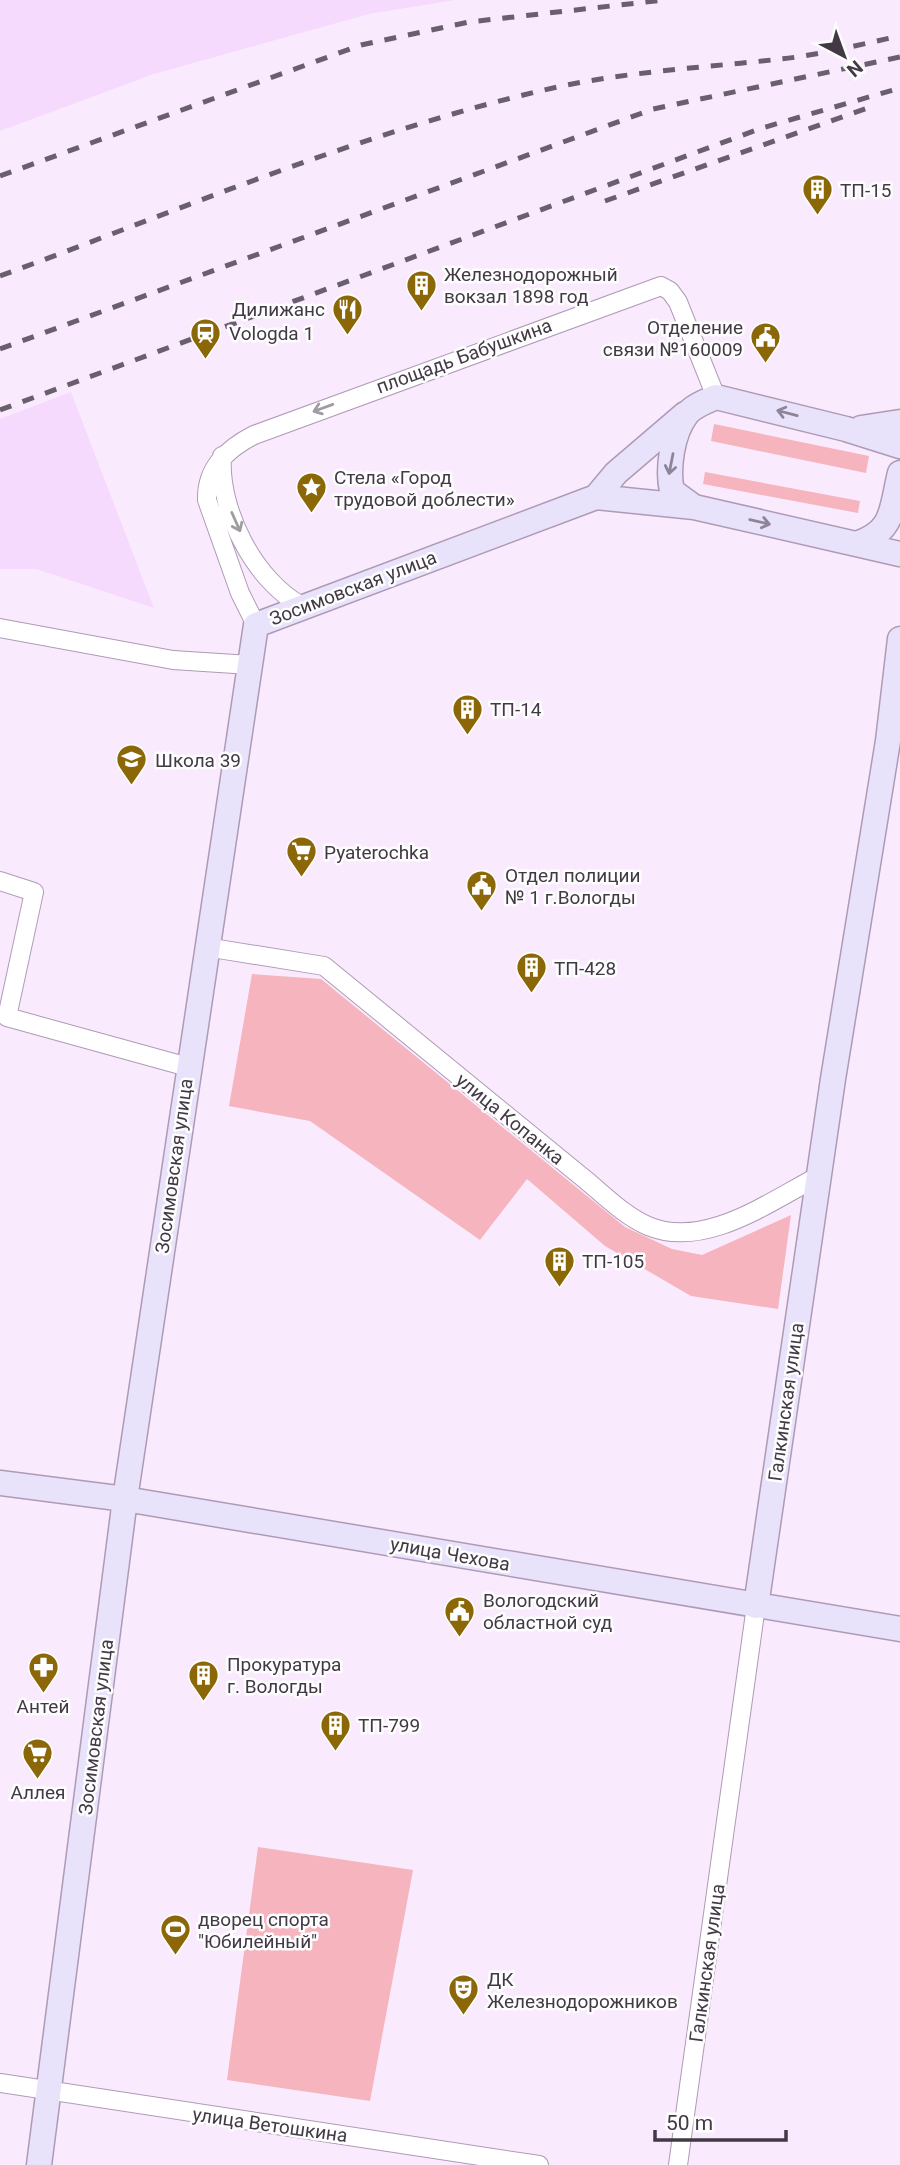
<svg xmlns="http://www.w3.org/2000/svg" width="900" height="2165" font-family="Roboto,sans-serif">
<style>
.built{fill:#f6dafe}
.green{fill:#f5b4be}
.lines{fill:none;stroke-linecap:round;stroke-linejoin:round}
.street-casing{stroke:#af9ab6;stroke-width:20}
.secondary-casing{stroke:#af9ab6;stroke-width:27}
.street{stroke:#fff;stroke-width:18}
.secondary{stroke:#e8e2fb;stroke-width:24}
.rail{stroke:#695f6d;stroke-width:5;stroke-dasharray:12 12;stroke-linecap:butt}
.oneway{stroke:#a09ca2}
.oneway2{stroke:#8d8597}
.labels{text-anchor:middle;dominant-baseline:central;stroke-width:5;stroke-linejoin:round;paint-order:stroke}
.poi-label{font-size:19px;fill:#423945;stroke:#fdfdfd;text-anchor:start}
.street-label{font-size:19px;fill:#423945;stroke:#fdfdfd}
</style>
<rect width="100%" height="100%" fill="#f9ebfd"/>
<!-- built -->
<path class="built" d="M0 0H455L369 14 154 74 0 131Z
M71 392 154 608 36 569H0V419Z"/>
<!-- green -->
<path class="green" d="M714 424 869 456 866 473 711 441Z
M705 472 860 501 858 513 703 484Z
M252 974 321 979 625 1227 672 1249 702 1255 791 1215 778 1309 691 1296 605 1246 527 1179 480 1240 310 1121 229 1106Z
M258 1847 413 1870 370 2101 227 2080Z"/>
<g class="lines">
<defs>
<path id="street" d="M222 456C218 510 255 581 302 606
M256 625 240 593 207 500C206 468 227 449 254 435L661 286 670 291 678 302 716 397 727 398
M0 628 173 660 250 665
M0 881 34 892 7 1017 188 1067
M206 947 324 966 587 1181C606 1197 625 1216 648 1226 705 1250 770 1201 819 1176
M0 2083 539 2165
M678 2165 756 1606"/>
<path id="secondary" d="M861 428 900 422
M596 497 616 473 685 414
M694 507 672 491C667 469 672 433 687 414 693 406 707 401 716 397L846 429 900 446
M856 544C895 531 891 509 900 473
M0 1483 125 1499 900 1629
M756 1606 833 1079 888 741 900 639
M39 2165 125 1499 256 625 596 497 694 507 900 554"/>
</defs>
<!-- street casing -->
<use href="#street" class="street-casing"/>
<!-- secondary casing -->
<use href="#secondary" class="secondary-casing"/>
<!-- street -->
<use href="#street" class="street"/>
<!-- secondary -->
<use href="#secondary" class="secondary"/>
<!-- rail -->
<path class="rail" d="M0 176 361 45 469 22 664 0
M605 201 873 106
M0 276C177 211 357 134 540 91 618 72 700 68 781 59 820 55 861 44 900 36
M0 349 653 109 900 57
M0 410 762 128 900 88"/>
</g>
<!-- one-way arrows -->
<defs><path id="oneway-shaft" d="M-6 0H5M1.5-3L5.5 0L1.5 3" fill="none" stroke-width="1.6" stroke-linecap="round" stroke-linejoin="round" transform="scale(1.75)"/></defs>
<g class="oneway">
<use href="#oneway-shaft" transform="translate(323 408) rotate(160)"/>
<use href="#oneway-shaft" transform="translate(236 522) rotate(66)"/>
</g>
<g class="oneway2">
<use href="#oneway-shaft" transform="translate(787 413) rotate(-165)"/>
<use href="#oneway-shaft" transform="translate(671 464) rotate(101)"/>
<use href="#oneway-shaft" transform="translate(760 522) rotate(13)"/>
</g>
<!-- icons -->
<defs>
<symbol id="building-pin" viewBox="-11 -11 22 30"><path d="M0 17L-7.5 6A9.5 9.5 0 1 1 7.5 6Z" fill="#8c6708" stroke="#fdfdfd"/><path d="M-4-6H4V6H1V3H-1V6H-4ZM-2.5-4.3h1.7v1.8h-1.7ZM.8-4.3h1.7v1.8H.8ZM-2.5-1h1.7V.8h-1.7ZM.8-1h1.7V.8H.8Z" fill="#fff"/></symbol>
<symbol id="restaurant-pin" viewBox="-11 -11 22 30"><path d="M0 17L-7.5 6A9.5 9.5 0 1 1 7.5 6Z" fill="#8c6708" stroke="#fdfdfd"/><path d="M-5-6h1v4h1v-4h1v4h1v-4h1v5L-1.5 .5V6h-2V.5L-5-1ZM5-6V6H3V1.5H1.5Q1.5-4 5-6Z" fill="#fff"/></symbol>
<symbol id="station-pin" viewBox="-11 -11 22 30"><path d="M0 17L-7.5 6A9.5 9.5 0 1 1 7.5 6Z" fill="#8c6708" stroke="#fdfdfd"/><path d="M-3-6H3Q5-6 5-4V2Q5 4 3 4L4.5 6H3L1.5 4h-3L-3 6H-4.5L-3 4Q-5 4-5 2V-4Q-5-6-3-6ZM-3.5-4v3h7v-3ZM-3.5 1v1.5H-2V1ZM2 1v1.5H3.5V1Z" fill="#fff"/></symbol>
<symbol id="civic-pin" viewBox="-11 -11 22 30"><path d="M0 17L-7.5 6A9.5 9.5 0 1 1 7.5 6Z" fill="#8c6708" stroke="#fdfdfd"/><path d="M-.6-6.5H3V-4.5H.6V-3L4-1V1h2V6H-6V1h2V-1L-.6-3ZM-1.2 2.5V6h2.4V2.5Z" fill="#fff"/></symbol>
<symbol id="sight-pin" viewBox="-11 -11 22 30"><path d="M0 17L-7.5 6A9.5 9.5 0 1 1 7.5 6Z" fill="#8c6708" stroke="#fdfdfd"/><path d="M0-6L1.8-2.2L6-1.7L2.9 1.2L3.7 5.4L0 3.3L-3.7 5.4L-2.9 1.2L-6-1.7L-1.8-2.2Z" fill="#fff"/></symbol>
<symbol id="school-pin" viewBox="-11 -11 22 30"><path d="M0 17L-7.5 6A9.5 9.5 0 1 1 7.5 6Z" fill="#8c6708" stroke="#fdfdfd"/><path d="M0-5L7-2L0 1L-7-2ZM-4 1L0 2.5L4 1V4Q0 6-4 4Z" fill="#fff"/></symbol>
<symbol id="supermarket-pin" viewBox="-11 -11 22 30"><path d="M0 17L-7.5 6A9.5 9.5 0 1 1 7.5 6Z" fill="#8c6708" stroke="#fdfdfd"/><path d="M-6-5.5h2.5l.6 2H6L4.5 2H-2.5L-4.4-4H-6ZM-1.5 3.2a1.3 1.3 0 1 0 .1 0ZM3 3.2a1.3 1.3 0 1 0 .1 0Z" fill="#fff"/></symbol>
<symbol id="pharmacy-pin" viewBox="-11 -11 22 30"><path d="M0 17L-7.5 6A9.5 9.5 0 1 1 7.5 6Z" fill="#8c6708" stroke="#fdfdfd"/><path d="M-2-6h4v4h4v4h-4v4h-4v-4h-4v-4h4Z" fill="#fff"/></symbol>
<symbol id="stadium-pin" viewBox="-11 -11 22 30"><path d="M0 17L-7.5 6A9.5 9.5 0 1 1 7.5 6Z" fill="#8c6708" stroke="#fdfdfd"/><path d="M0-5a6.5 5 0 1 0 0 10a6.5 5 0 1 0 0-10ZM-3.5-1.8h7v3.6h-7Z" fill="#fff"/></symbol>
<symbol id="theatre-pin" viewBox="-11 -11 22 30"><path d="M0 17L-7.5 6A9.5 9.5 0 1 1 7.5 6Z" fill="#8c6708" stroke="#fdfdfd"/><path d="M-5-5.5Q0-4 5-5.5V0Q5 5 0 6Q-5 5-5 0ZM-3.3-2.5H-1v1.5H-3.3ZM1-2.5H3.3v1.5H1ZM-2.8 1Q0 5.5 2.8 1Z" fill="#fff"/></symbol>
</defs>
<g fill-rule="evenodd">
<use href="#building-pin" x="800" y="172" width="35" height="47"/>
<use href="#building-pin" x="404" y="268" width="35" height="47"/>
<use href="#restaurant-pin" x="330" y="292" width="35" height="47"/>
<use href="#station-pin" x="188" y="316" width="35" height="47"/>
<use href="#civic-pin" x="748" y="320" width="35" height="47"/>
<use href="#sight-pin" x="294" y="470" width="35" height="47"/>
<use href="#building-pin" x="450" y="692" width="35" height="47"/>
<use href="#school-pin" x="114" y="742" width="35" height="47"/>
<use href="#supermarket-pin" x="284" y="834" width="35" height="47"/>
<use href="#civic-pin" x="464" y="868" width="35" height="47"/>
<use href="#building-pin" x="514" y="950" width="35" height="47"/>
<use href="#building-pin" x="542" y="1244" width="35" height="47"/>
<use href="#civic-pin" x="442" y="1594" width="35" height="47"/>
<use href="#pharmacy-pin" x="26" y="1650" width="35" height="47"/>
<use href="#building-pin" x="186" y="1658" width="35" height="47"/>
<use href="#building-pin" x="318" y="1708" width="35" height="47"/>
<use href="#supermarket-pin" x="20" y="1736" width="35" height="47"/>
<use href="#stadium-pin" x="158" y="1912" width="35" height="47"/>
<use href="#theatre-pin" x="446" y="1972" width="35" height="47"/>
</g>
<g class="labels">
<!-- poi labels -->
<g class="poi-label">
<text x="840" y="190">ТП-15</text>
<text x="444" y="274">Железнодорожный<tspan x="444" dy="22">вокзал 1898 год</tspan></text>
<text x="325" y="309" text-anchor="end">Дилижанс</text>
<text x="743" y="327" text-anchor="end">Отделение<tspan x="743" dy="22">связи №160009</tspan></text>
<text x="229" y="333">Vologda 1</text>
<text x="334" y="477">Стела «Город<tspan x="334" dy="22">трудовой доблести»</tspan></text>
<text x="490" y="709">ТП-14</text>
<text x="155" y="760">Школа 39</text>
<text x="324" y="852">Pyaterochka</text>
<text x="505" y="875">Отдел полиции<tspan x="505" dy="22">№ 1 г.Вологды</tspan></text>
<text x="554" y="968">ТП-428</text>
<text x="582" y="1261">ТП-105</text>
<text x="483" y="1600">Вологодский<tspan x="483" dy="22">областной суд</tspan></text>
<text x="227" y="1664">Прокуратура<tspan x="227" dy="22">г. Вологды</tspan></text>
<text x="43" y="1706" text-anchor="middle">Антей</text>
<text x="358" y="1725">ТП-799</text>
<text x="38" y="1792" text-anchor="middle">Аллея</text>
<text x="198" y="1919">дворец спорта<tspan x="198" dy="22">"Юбилейный"</tspan></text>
<text x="487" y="1979">ДК<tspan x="487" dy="22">Железнодорожников</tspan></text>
</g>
<!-- street labels -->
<g class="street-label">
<text transform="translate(464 356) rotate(-20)">площадь Бабушкина</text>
<text transform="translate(353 588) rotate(-21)">Зосимовская улица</text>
<text transform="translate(510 1119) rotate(39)">улица Копанка</text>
<text transform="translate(174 1166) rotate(-82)">Зосимовская улица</text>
<text transform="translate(786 1402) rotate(-82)">Галкинская улица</text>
<text transform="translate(450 1554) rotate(10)">улица Чехова</text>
<text transform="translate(96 1727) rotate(-83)">Зосимовская улица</text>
<text transform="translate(707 1963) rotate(-82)">Галкинская улица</text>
<text transform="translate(270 2125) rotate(8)">улица Ветошкина</text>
</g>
</g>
<!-- north arrow -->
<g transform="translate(844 56) rotate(139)" stroke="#fdfdfd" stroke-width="5" paint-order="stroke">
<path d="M0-5L12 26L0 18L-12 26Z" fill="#423945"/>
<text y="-10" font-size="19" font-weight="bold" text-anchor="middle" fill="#423945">N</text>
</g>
<!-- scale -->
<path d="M655 2130v10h131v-10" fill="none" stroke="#423945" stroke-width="3.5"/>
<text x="666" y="2130" font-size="21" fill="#423945" stroke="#fdfdfd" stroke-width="5" paint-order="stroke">50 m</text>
</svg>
